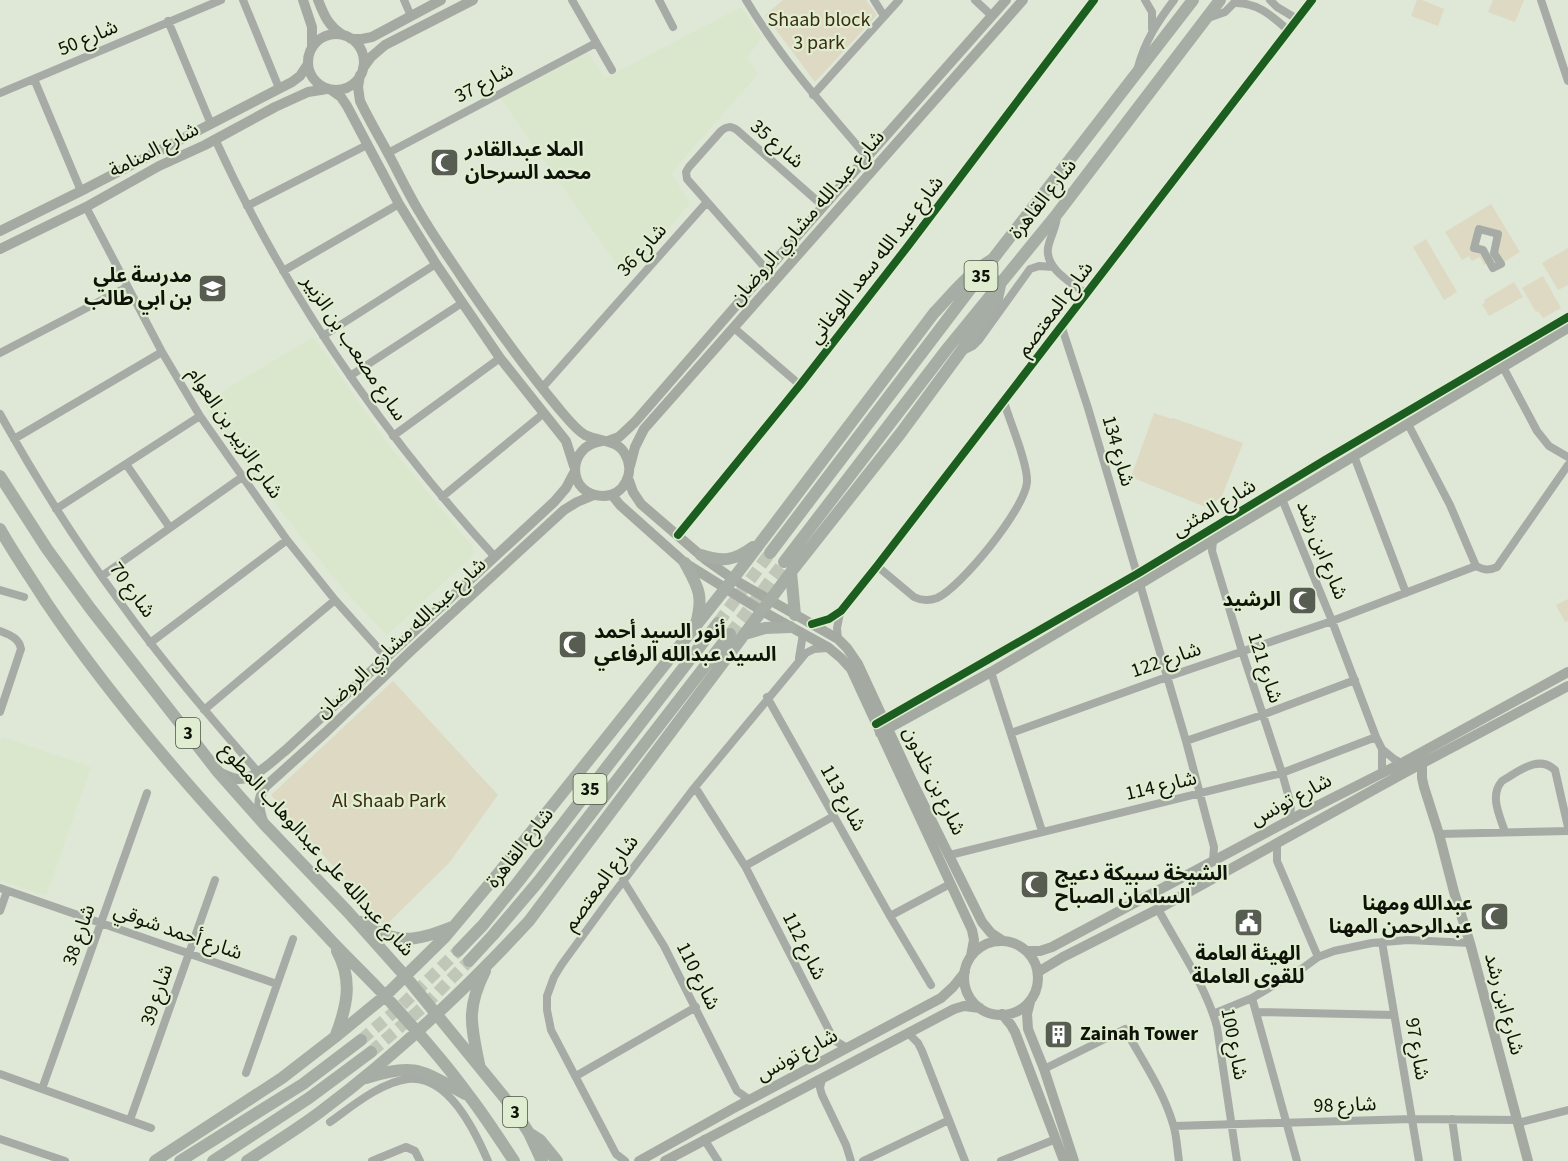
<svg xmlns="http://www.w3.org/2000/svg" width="1568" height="1161" font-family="'Source Sans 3','Noto Sans Arabic',sans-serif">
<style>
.built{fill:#dbe7cd}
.green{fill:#ded9c3}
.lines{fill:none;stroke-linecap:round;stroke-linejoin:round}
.primary-tunnel{stroke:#c0c7b8;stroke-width:12;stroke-dasharray:12 6;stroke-linecap:butt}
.street{stroke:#a6aba6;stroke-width:8}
.secondary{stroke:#a4aaa2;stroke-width:10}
.primary{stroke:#a6ada4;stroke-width:12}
.cycleway-casing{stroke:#e0edd1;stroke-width:11}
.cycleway{stroke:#1b5e20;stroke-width:8}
.labels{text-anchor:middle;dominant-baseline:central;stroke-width:4.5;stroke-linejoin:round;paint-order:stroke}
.shield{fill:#e0edd1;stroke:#4d5445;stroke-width:1.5}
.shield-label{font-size:18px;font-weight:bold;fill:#0e1209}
.park-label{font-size:20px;fill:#3b2b0e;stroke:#e0edd1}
.street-label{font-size:20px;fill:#0e1209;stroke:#e0edd1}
.poi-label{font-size:20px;font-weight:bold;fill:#0e1209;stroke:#e0edd1;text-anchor:start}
</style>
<rect width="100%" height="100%" fill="#dfe7d7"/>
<!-- built -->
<path class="built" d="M741 7 762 37 747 58 758 74 671 173 690 203 627 279 498 95 583 52 589 54 605 78Z
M313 337 391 448 473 547V555L387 635 343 589 250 472 203 403Z
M2 737 91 767 46 896 0 880V743Z"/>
<!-- green -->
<path class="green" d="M783 0H866L877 15 815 82 765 15Z
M1417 0H1422L1444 9 1438 26 1411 16Z
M1493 0H1524L1515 22 1488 12Z
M1491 204 1520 252 1501 264 1494 253 1498 234 1479 229 1474 248 1483 250 1489 262 1484 265 1480 257 1472 261 1469 256 1462 260 1445 232Z
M1426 239 1457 292 1444 300 1413 247Z
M1568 248V285L1558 290 1542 263Z
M1543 276 1561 308 1543 318 1538 311 1536 312 1522 288Z
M1514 282 1523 297 1489 316 1482 304 1485 303 1484 300Z
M1154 413 1172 419 1173 418 1243 443 1222 496 1208 508 1131 477Z
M1568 599V621L1565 622 1556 605Z
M393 681 498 795 449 863 385 926 271 795Z"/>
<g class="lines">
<!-- primary-tunnel -->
<path class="primary-tunnel" d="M718 623 770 553
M730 634 784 562
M361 1040 400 1007 458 951
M371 1052 422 1008 469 961"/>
<!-- street -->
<path class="street" d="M243 0 279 88
M404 0 411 16
M572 0 612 70
M659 0 673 27
M746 0C780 57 824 107 867 157
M874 0 884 16
M975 0 992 16
M1145 0 1152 12V29
M1270 0 1277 7 1297 19
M1541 0 1568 81
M1234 3C1257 2 1272 16 1288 30
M1208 18 1225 12 1237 0
M168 21 211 124
M1138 67C1145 41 1158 21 1174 0
M34 79 81 191
M0 93 221 0
M813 95 899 0
M215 139C285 293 381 432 495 557
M388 153 596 43
M247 206 367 145
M86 207 162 352 200 416 287 540 335 600 386 657
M1057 215C1057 227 1050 236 1048 248 1045 269 1072 283 1086 294
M1479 229 1498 234 1494 253 1501 264 1493 268 1483 250 1474 248Z
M767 270 687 179 686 172 689 167 721 131C727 126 731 126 737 130L823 206
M283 271 399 204
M734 328 800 385
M1062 328 1088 408 1137 574 1186 741 1214 847 1213 861
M323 336 436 264
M965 350 973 346 979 340 1030 269 1039 266 1053 267
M0 353 127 287
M1503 367 1537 431 1549 446 1568 457
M350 376 462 303
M542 388 707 202
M0 414C36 479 76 542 120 602 162 661 210 717 258 772
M1408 424 1450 505 1476 566C1484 570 1488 571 1497 567L1568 465
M393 436 500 358
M14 439 162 352
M1354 456 1406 593
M126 464 170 528
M442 497 544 413
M1282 499 1332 621 1376 737 1382 749V773
M56 509 200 416
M678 535 800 385 908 246 1094 0
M1213 541 1212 551 1242 651 1282 773 1291 805 1290 821
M877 566 914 597C922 601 929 601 937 598 961 587 1025 509 1027 482 1028 464 1010 422 1004 402
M102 576 242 477
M0 590 24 597
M812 624 829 619 841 611 877 566 1312 0
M0 631C10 635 19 638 21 649L0 712
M838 639 837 628 840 613
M150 643 287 540
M799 658 803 634
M991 672 1042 831
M767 697 890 916 931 985
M204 710 335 600
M1011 733 1167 677 1332 621 1476 566
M1186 741 1262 715 1355 680
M1382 749 1394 759 1401 763
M695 787 745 866 834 1040 847 1048
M1505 832C1500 816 1489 796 1502 781 1518 772 1538 754 1555 770L1568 827
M1439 834 1568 831
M1277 843V861L1318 957
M950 855 1282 773 1376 737
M745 866 834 816
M623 880 664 946 737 1091 750 1100
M0 888 277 984
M1158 909C1178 946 1206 986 1217 1027L1237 1161
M0 911 7 891
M890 916 950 884
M1382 942 1419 1161
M1252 998 1297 1161
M1257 1012 1394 1015
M1213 1014 1252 998 1303 968 1318 957 1334 951 1372 943 1408 940 1470 943
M909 1034 918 1043 922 1051 965 1161
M1044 1069 1125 1029C1142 1060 1163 1090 1173 1124 1177 1136 1177 1149 1179 1161
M246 1073 293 939
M0 1074 151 1128
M576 1076 696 1007
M822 1079 820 1088 822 1095 846 1145 851 1161
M42 1089 147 793
M1452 1119 1458 1161
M130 1120 215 880
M330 1122C351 1107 381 1082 408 1079 448 1074 475 1131 488 1161
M1518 1123 1568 1110
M1174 1126 1412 1119 1517 1120
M0 1139 65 1161
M704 1139 718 1161
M372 1161 406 1147 415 1151 420 1161
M625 1161 616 1154 551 1030 547 1010V996L554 977 562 964 611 897 695 787 806 653 814 649 827 648
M863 1161 949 1120
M1001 1161 1056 1139"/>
<!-- secondary -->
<path class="secondary" d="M303 0 312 27V48
M318 0C324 15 328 26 343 35
M308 62a28 28 0 1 1 56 0a28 28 0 1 1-56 0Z
M351 39H362L372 37 441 0
M363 68 371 57 385 45 473 0
M360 75 358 87 360 101C369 120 380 138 390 157 400 176 409 195 420 213 434 237 450 259 465 282 495 326 526 369 560 410 568 419 575 429 585 435 599 442 617 439 625 454 636 472 624 496 603 496 567 496 565 446 602 441
M331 90 341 97 347 106 399 204 436 264 500 358 566 441 574 466
M0 231 81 191 292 82 300 76 308 64
M0 249 86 207 159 166 205 145 275 107 308 92 327 89
M608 441 619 437 635 422 767 270 1006 0
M630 466 635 447 644 429 1023 0
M628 478 633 492 641 504 706 560 733 579 838 639 847 648 858 664 913 783 982 922 991 933 1003 941
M612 495 620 505 685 563 762 611 829 648 841 658 851 669 972 930 974 940 971 956
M876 724 1137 574 1325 460 1568 317
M880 733 991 672 1140 584 1568 328
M1422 764V778L1424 787 1439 834 1454 892 1470 943 1528 1161
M219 772C225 775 231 778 237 779 255 780 273 760 286 750L554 502 566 488 575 471
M264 824C259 810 256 799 266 786L326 732 413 649 564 510 577 502 594 495
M964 978a37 37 0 1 1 74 0a37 37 0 1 1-74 0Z
M1027 951H1040L1052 947 1303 813 1404 762 1568 672
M1038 972 1063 957 1158 909 1404 773 1568 686
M1030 1002 1027 1014 1028 1029 1044 1069 1074 1161
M1002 1014 1011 1025 1015 1032 1064 1161
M639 1161 734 1108 941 998 953 987 965 972
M665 1161 954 1009 964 1006 980 1008"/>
<!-- primary -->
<path class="primary" d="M0 476 47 549 90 608 218 772 264 824 348 912 406 977 504 1097 520 1119 529 1133 542 1161
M0 529C14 554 31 578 46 602 127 722 227 830 326 935 345 956 366 975 386 997 415 1029 445 1062 470 1097 486 1118 500 1140 514 1161
M770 553 993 259 1193 0
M701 555C723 562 734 561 753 547
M784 562 947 349 1057 214 1220 0
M685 563C698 587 704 595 696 624
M791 572 795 615
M745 634 765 628 790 627
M361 922C396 945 415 942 452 927
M458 951 483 925 518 882 718 623
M469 961 493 935 538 882 730 634
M336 1035C347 1006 353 980 337 951
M479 1064C471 1024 466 1009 485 971
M366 1078C416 1062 422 1071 465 1094
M529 1133 540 1140 557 1161
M155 1161 282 1078 335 1037 385 996 445 937 501 870 733 579 934 313C954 292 967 274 993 259
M180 1161 303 1084 361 1040
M213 1161 309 1098 371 1052
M247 1161C271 1145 296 1130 320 1112 395 1056 465 990 529 921L791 572 900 434 990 312 997 299 1001 281"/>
<defs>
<path id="cycleway" d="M678 535 800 385 908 246 1094 0
M812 624 829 619 841 611 877 566 1312 0
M876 724 1137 574 1325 460 1568 317"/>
</defs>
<!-- cycleway casing -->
<use href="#cycleway" class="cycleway-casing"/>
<!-- cycleway -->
<use href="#cycleway" class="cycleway"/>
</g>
<!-- icons -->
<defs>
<symbol id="mosque-square" viewBox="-11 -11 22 22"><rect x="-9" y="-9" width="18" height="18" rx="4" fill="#575d51" stroke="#e0edd1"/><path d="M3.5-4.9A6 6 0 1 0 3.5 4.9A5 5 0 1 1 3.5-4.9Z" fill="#fff"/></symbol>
<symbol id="school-square" viewBox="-11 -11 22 22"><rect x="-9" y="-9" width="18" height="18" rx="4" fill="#575d51" stroke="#e0edd1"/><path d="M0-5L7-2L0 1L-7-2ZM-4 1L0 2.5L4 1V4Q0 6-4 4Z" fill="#fff"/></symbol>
<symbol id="civic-square" viewBox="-11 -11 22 22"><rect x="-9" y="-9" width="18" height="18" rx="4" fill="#575d51" stroke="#e0edd1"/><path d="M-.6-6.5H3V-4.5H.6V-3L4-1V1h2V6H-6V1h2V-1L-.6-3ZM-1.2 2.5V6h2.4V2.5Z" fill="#fff"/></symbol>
<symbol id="building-square" viewBox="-11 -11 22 22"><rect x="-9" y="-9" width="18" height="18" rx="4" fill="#575d51" stroke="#e0edd1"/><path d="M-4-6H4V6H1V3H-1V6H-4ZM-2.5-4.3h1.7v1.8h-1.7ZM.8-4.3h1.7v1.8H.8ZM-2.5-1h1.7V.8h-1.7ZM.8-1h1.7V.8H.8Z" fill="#fff"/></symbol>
</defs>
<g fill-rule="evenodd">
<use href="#mosque-square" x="428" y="146" width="33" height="33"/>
<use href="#school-square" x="196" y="272" width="33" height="33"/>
<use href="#mosque-square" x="1286" y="584" width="33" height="33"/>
<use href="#mosque-square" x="556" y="628" width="33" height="33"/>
<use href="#mosque-square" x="1018" y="868" width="33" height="33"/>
<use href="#mosque-square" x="1478" y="900" width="33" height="33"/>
<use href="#civic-square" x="1232" y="906" width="33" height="33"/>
<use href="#building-square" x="1042" y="1018" width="33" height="33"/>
</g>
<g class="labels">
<!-- shield labels -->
<g class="shield">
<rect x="964.5" y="261" width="33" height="30" rx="4.5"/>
<rect x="176" y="718" width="24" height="30" rx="4.5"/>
<rect x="573.5" y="774" width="33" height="30" rx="4.5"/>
<rect x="503" y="1097" width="24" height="30" rx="4.5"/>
</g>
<g class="shield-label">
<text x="981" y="276">35</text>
<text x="188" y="733">3</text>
<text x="590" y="789">35</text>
<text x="515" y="1112">3</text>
</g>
<!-- park labels -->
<g class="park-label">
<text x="819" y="20">Shaab block<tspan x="819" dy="23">3 park</tspan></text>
<text x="389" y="801">Al Shaab Park</text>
</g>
<!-- street labels -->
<g class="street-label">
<text transform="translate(88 38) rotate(-23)">شارع 50</text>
<text transform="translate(484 83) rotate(-28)">شارع 37</text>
<text transform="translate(777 144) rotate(41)">شارع 35</text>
<text transform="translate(154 150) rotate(-27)">شارع المنامة</text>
<text transform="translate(1043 199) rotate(-52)">شارع القاهرة</text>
<text transform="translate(807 218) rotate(-49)">شارع عبدالله مشاري الروضان</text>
<text transform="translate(642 250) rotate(-48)">شارع 36</text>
<text transform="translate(876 260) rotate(-52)">شارع عبد الله سعد اللوغاني</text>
<text transform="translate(1055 309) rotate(-53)">شارع المعتصم</text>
<text transform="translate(354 348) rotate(56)">سارع مصعب بن الزبير</text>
<text transform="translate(235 433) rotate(56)">شارع الزبير بن العوام</text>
<text transform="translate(1118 451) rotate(74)">شارع 134</text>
<text transform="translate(1214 508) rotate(-31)">شارع المثنى</text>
<text transform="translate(1322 550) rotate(68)">شارع ابن رشد</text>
<text transform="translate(132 590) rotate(54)">شارع 70</text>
<text transform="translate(401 638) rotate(-43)">شارع عبدالله مشاري الروضان</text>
<text transform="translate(1166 660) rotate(-19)">شارع 122</text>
<text transform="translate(1265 668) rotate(72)">شارع 121</text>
<text transform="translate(934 781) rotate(64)">شارع بن خلدون</text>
<text transform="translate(1161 786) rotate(-13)">شارع 114</text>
<text transform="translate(843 798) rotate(61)">شارع 113</text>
<text transform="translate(1291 800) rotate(-28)">شارع تونس</text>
<text transform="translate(520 848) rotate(-52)">شارع القاهرة</text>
<text transform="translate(317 850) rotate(48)">شارع عبدالله علي عبدالوهاب المطوع</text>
<text transform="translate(601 883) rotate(-54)">شارع المعتصم</text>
<text transform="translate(178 932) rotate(19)">شارع أحمد شوقي</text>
<text transform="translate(79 935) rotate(-71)">شارع 38</text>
<text transform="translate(804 946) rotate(63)">شارع 112</text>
<text transform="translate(698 976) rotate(63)">شارع 110</text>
<text transform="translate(157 995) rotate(-71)">شارع 39</text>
<text transform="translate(1504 1004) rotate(75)">شارع ابن رشد</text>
<text transform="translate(1234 1044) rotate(79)">شارع 100</text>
<text transform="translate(1417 1049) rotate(80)">شارع 97</text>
<text transform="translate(797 1055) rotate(-28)">شارع تونس</text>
<text transform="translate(1345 1105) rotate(-2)">شارع 98</text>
</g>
<!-- poi labels -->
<g class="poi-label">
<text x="465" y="150">الملا عبدالقادر<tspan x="465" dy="23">محمد السرحان</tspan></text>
<text x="192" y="276" text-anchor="end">مدرسة علي<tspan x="192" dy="23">بن ابي طالب</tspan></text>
<text x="1281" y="600" text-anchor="end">الرشيد</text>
<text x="594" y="632">أنور السيد أحمد<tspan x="594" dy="23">السيد عبدالله الرفاعي</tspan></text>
<text x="1055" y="874">الشيخة سبيكة دعيج<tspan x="1055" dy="23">السلمان الصباح</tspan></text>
<text x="1473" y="904" text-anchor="end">عبدالله ومهنا<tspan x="1473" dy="23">عبدالرحمن المهنا</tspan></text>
<text x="1248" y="954" text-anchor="middle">الهيئة العامة<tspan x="1248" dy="23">للقوى العاملة</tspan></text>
<text x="1080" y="1034">Zainah Tower</text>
</g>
</g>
</svg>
